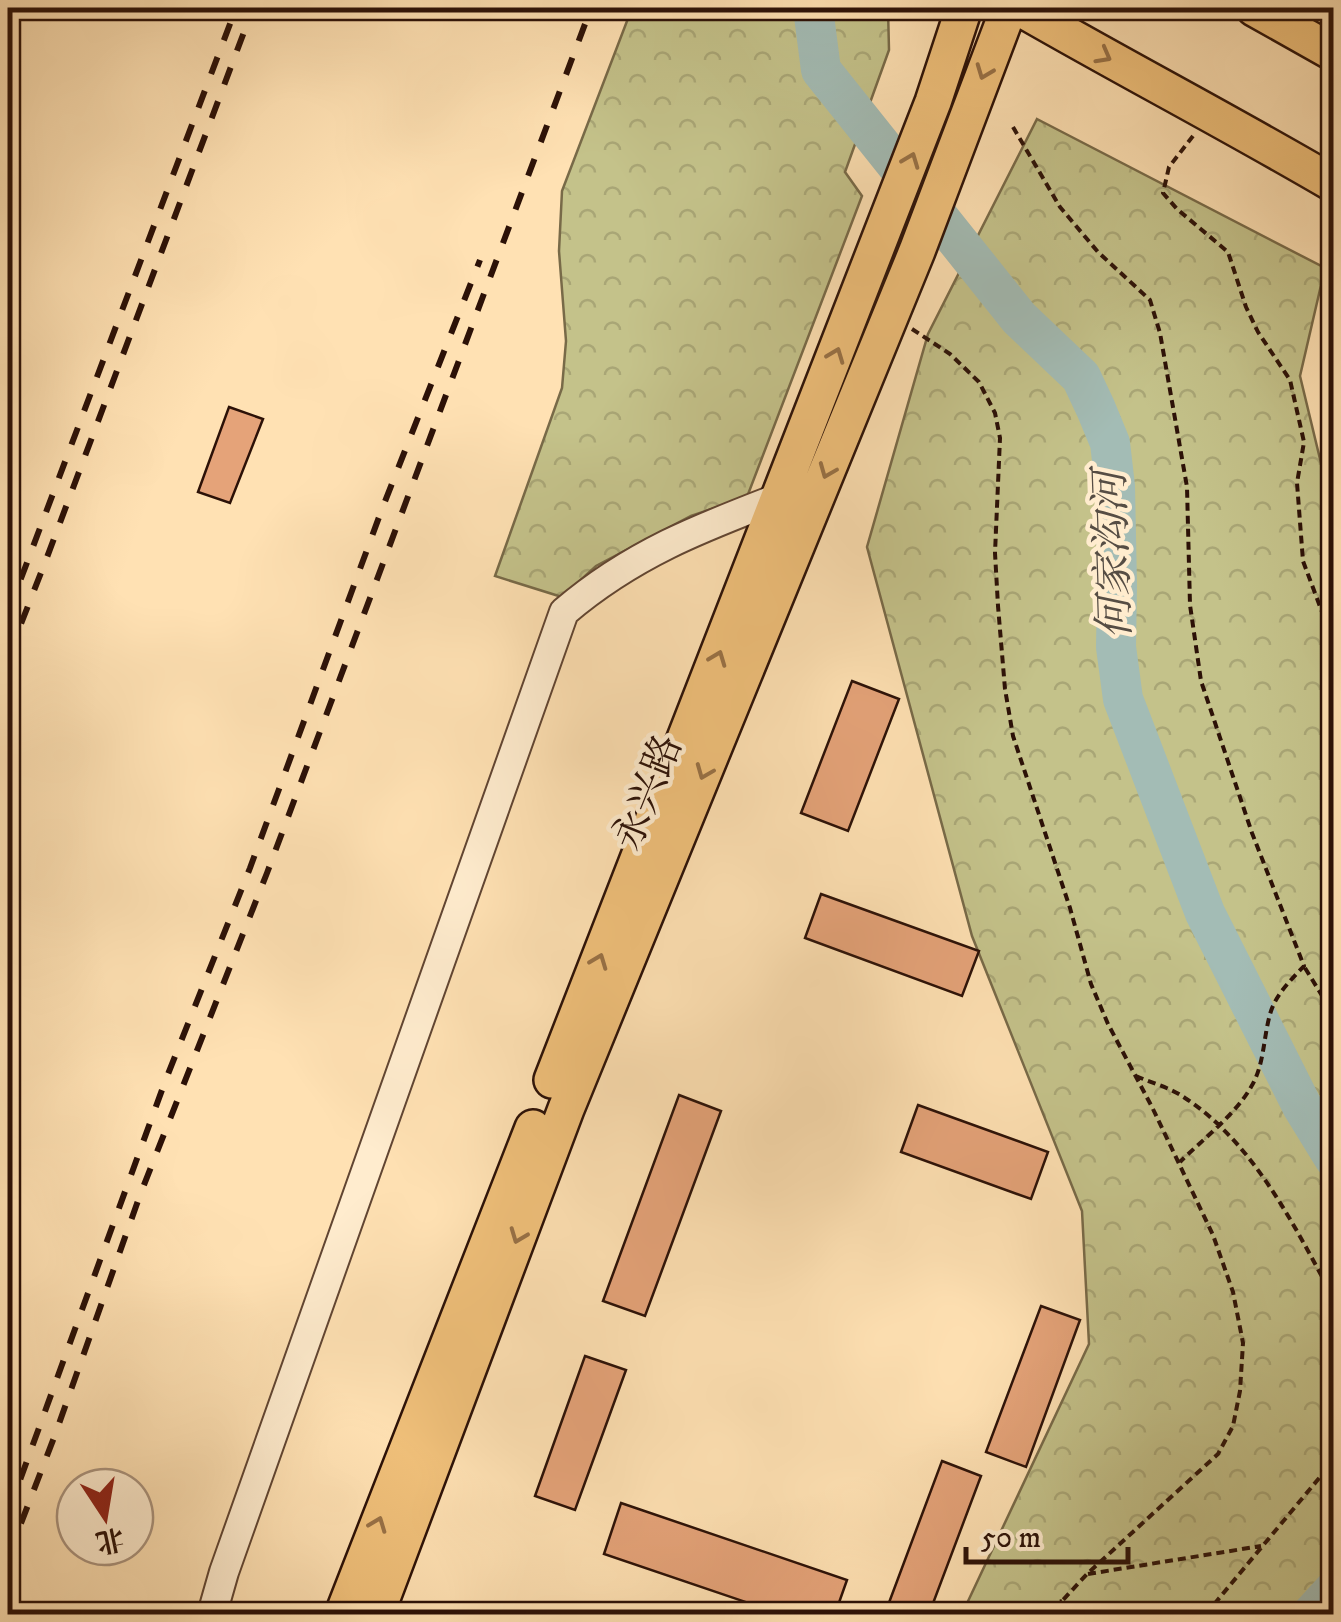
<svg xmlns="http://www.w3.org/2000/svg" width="1341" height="1622" font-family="'IM FELL DW Pica','Noto Serif SC',serif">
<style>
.park{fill:url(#park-crowns);stroke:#786a48;stroke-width:2.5}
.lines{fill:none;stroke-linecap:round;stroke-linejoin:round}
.river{stroke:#a3bcb5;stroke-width:40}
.building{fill:#e5a379;stroke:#2c1107;stroke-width:2.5}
.minor-casing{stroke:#614532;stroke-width:32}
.major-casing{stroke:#2c1107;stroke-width:40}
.path{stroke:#2c1107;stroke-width:4;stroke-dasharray:8 5;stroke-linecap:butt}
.minor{stroke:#ffecce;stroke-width:28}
.major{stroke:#f0c07a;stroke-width:35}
.rail{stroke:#2c1107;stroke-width:6;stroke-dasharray:18 18;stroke-linecap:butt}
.oneway{stroke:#987146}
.labels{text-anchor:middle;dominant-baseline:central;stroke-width:9;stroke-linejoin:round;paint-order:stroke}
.street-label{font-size:40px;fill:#2c1107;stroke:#ffecce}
.water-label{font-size:42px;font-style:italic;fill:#564d44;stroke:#ffecce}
</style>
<defs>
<pattern id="park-crowns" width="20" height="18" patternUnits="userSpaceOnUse" patternTransform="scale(2.5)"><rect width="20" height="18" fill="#c4c28a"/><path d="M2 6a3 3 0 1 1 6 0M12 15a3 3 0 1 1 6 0" fill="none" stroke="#a9a676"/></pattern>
</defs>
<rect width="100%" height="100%" fill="#ffe1b3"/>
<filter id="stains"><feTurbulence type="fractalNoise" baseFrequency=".002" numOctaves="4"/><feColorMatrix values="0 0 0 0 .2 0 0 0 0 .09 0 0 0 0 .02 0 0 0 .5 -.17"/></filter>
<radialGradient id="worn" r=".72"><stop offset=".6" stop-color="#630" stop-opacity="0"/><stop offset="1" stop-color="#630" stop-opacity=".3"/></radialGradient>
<!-- park -->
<path class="park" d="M632 8H888L889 50 845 172 862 196 747 497 691 516 596 566 562 597 495 576 562 388 566 341 559 251 562 191Z
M1037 119 1325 268 1300 376 1334 517 1333 1614H962L1089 1344 1082 1211 972 936 867 547 928 334Z"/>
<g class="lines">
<!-- river -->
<path class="river" d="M813 8 821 70 1019 318 1081 377 1096 409 1110 443 1115 486 1117 585 1116 647 1123 699 1205 913 1302 1106 1334 1158
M1312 1614 1334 1590"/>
</g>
<!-- building -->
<path class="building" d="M229 407 263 419 230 503 198 492Z
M852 681 899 699 848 831 801 813Z
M821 894 979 951 962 996 805 938Z
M679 1095 721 1111 645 1316 603 1301Z
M918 1105 1048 1152 1031 1199 901 1152Z
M1041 1306 1080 1320 1026 1467 986 1452Z
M585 1356 626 1370 575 1510 535 1496Z
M942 1461 981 1476 929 1614H906L887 1608Z
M621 1503 847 1580 835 1614H781L604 1554Z"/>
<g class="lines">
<defs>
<path id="minor" d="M212 1614 224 1572 564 612C632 554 700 528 781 497"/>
<path id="major" d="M1020 8C1124 68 1230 123 1334 184
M1254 8 1334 53
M552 1080 933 102 964 8
M343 1614 533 1128
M376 1614 566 1109 917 251 1009 8"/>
</defs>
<!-- minor casing -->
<use href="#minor" class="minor-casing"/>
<!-- major casing -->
<use href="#major" class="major-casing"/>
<!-- path -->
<path class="path" d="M1013 127 1060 207 1098 252 1150 300 1160 333 1187 487 1190 605 1201 681 1252 833 1304 966C1291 980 1277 993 1271 1011 1263 1036 1265 1064 1251 1087 1236 1114 1202 1140 1180 1162
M1193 136 1169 167 1163 193 1177 209 1228 252 1246 307 1258 332 1290 380 1304 442 1297 483 1303 561 1334 644
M912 329 950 354 979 382 995 413 1000 438 995 553 998 606 1005 689 1013 736 1070 908 1091 984 1108 1024 1152 1107 1213 1235 1233 1292 1243 1343 1240 1391 1233 1426 1218 1454 1087 1574 1062 1601 1059 1614
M1305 968 1334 1015
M1136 1076C1152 1083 1171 1088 1185 1098 1243 1136 1281 1201 1313 1260 1320 1273 1328 1287 1334 1301
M1088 1574 1261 1546
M1023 1614 1062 1601
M1206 1614 1330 1465 1334 1454"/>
<!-- minor -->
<use href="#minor" class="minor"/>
<!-- major -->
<use href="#major" class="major"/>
<!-- rail -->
<path class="rail" d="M8 613 236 8
M8 657 46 560 253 8
M8 1513 166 1079 250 868 382 509 480 260
M8 1557 55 1435 140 1195 267 873 591 8"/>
</g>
<!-- one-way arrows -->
<defs><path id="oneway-chevron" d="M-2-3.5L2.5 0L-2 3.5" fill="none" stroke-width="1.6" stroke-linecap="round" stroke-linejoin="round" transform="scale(2.5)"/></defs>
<g class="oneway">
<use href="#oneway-chevron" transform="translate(1104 56) rotate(29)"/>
<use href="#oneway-chevron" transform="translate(984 72) rotate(111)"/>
<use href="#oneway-chevron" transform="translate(911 160) rotate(-69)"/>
<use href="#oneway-chevron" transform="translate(836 355) rotate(-69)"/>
<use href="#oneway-chevron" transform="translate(827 471) rotate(112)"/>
<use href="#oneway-chevron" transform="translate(718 658) rotate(-69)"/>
<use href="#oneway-chevron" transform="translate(704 772) rotate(112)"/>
<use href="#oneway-chevron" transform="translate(599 961) rotate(-69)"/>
<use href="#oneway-chevron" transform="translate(518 1236) rotate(111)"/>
<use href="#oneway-chevron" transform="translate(378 1524) rotate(-69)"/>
</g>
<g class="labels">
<!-- street labels -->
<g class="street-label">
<text transform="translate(649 793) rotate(-68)">永兴路</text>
</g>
<!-- water labels -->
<g class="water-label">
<text transform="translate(1114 555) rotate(-92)">何家沟河</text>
</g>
</g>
<!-- margin -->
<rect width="1341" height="1622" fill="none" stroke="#ffe1b3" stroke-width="40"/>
<rect x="10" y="10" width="1321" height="1602" fill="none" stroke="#2c1107" stroke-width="5"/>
<rect x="20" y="20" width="1301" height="1582" fill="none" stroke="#2c1107" stroke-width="2.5"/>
<!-- north arrow -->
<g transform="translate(105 1517) rotate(168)"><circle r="48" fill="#ffecce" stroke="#ab947e" stroke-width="2.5"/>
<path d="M0-8L18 38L0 25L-18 38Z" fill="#8f2418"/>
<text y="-15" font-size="28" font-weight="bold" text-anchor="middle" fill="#2c1107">北</text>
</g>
<!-- scale -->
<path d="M966 1547v15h162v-15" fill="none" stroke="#2c1107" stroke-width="5"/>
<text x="981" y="1547" font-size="30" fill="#2c1107" stroke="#ffecce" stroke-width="8" paint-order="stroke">50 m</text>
<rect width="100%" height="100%" filter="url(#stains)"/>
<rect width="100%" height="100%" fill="url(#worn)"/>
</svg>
